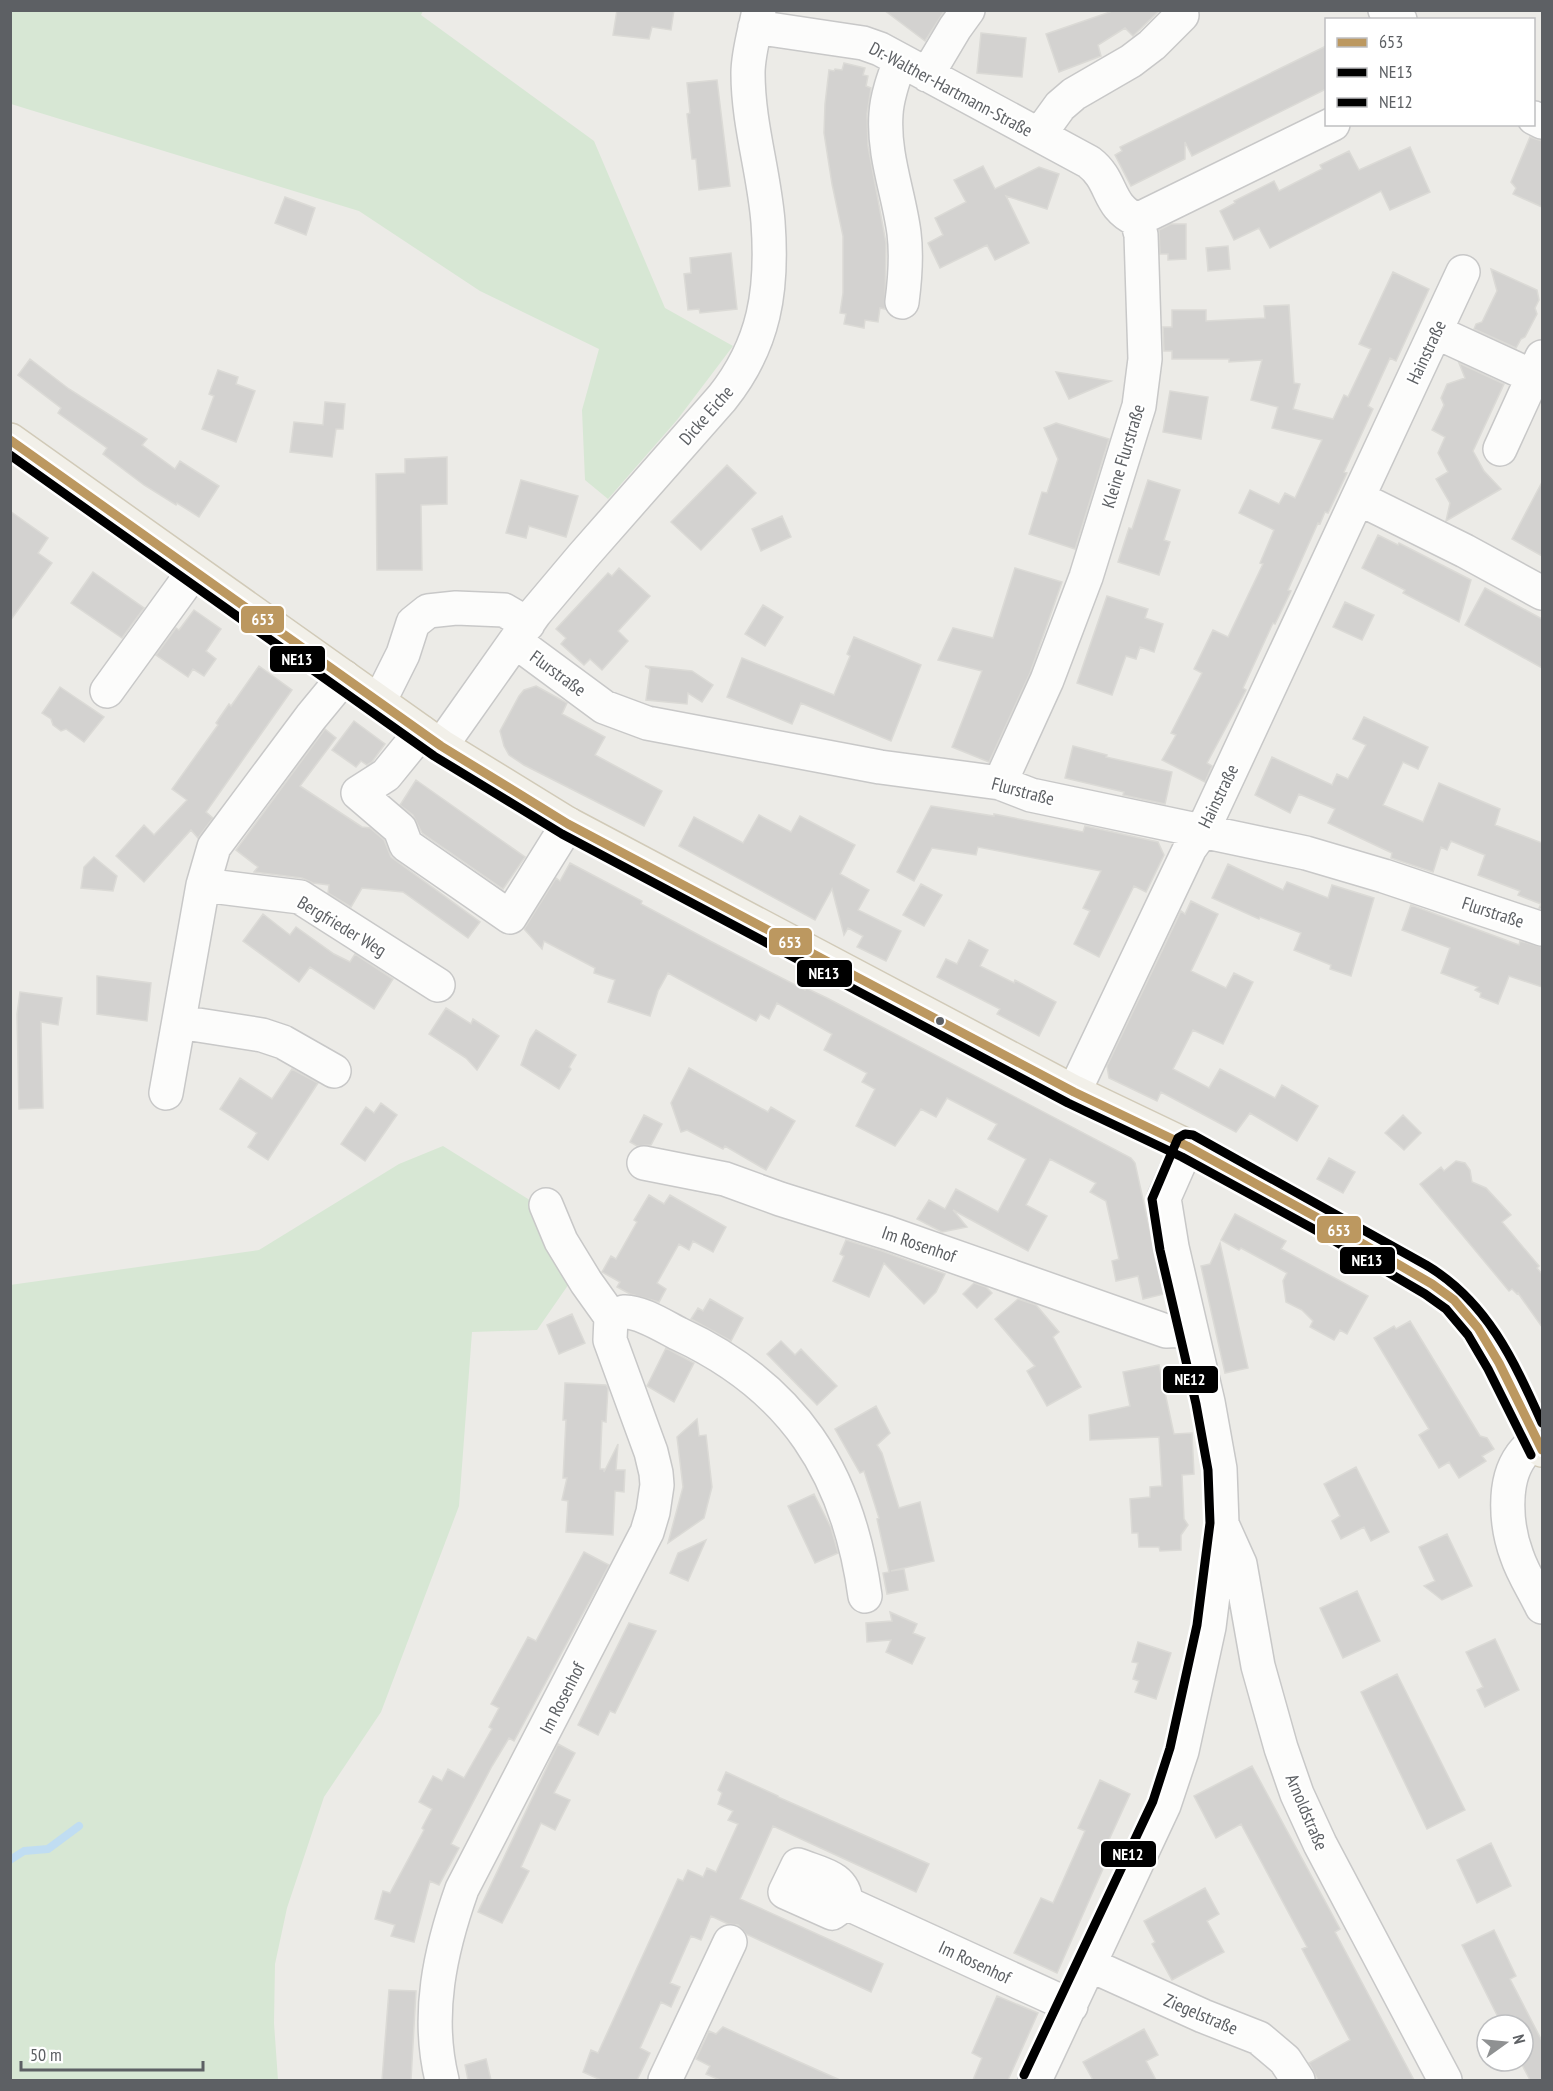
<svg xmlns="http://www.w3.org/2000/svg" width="1553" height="2091" font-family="'PT Sans Narrow',sans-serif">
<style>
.green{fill:#d7e7d4}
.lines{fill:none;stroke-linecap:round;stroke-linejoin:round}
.stream{stroke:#c0ddf2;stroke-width:8}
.building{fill:#d3d2d0;stroke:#dbdad6;stroke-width:1.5}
.minor-casing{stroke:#c8c8c8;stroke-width:36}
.major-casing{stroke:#d1cab8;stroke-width:36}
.minor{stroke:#fcfcfb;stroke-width:33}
.major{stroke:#f2f0e9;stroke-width:33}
.bus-1-casing{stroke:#fff;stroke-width:14}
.bus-2-casing{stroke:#fff;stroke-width:14}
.bus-3-casing{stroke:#fff;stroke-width:14}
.bus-1{stroke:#bc9860;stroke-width:9}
.bus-2{stroke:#000;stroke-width:9}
.bus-3{stroke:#000;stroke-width:9}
.bus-dot{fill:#5d6064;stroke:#fff;stroke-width:2}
.labels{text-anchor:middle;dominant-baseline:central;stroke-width:4.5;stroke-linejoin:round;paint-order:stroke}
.street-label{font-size:18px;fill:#5d6064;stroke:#fff}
.line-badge{stroke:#fff;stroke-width:2}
.badge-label{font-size:16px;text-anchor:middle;font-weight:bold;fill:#fff}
</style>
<rect width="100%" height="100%" fill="#ecebe7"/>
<!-- green -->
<path class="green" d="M10 11H423L421 15 594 141 665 308 733 346 677 420 608 499 585 480 582 410 599 349 480 291 359 211 11 104Z
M443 1146 541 1207 573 1278 537 1330 472 1332 459 1506 381 1712 324 1797 287 1908 275 1964 274 2023 278 2080H11L10 1285 259 1250 399 1164Z"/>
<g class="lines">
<!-- stream -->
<path class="stream" d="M10 1860 24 1851 48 1849 79 1826"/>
</g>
<!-- building -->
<path class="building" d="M617 10H674L671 30 652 27 649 39 613 35Z
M884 10H945L925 41Z
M1108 10H1160L1133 36 1125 28 1098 45 1101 56 1059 72 1046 34 1110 12Z
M981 33 1026 38 1022 77 977 73Z
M1326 46V89L1192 156 1185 142V159L1131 186 1115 155 1122 151 1120 147Z
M844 63 865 68 863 75 868 76 866 86 871 88 867 114 868 146 886 243 885 309 880 308 878 322 865 320 864 328 844 324 846 314 840 313 843 293V236L832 184 824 133 825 104 829 70 834 71 835 69 842 70Z
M717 80 730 186 699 190 696 159H692L687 114 690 113 687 83Z
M1530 137 1542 141V207L1513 194 1516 188 1511 182Z
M1410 147 1430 192 1390 210 1381 191 1270 248 1259 228 1234 240 1220 211 1235 203 1234 201 1274 181 1279 191 1322 169 1320 165 1349 151 1359 170Z
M983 166 995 189 1039 167 1059 174 1047 209 1006 196 1029 243 995 260 987 245 940 268 928 243 943 235 935 218 966 202 954 180Z
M285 197 315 208 306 235 275 223Z
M1171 224H1186V259L1168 260V254H1160L1159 230Z
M1228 246 1230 269 1208 271 1206 248Z
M731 253 737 309 700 313 699 309 688 310 684 274 691 273 690 258Z
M1491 269 1537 290 1539 300 1535 308 1537 314 1525 337 1521 339 1516 348 1474 329 1476 324 1482 322 1497 291Z
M1393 272 1429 289 1396 361 1390 358 1368 406 1373 409 1344 472 1347 473 1328 513 1325 512 1320 524 1318 523 1288 590 1291 591 1275 624 1273 623 1243 688 1246 690 1207 763 1212 766 1205 782 1162 760 1176 735 1171 733 1202 673 1194 669 1213 630 1228 637 1263 564 1260 563 1274 530 1239 513 1250 490 1279 504 1285 493 1295 498 1322 440 1272 428 1278 407 1251 400 1262 360 1229 362V359H1172V351H1164L1163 327H1172V310H1206V321L1265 318 1264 306 1289 305 1294 383 1300 384 1293 409 1333 419 1344 395 1348 397 1371 349 1359 344Z
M30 359 69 389 147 439 142 445 175 469 180 461 219 486 199 517 177 503 176 505 144 485 103 454 107 448 58 413 61 408 18 375Z
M1459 363 1504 384 1473 451 1484 471 1501 489 1446 521 1450 503 1436 479 1448 472 1438 453 1445 437 1432 430 1444 405 1441 398 1447 384 1465 378Z
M218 370 238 377 236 384 255 391 236 442 202 429 214 396 209 394Z
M1056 372 1111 381 1069 399Z
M1170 391 1208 397 1201 439 1163 432Z
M325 402 345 404 343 429H336L332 457 290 452 294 422 323 425Z
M1056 423 1109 439 1075 549 1029 534 1042 492 1047 493 1058 459 1044 428Z
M447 457V504L421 505 422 570H377L376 474 405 473V459Z
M727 465 756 493 701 550 671 522Z
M521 480 578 496 566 537 529 526 526 538 506 533Z
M1148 480 1180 490 1164 540 1170 542 1159 575 1118 562 1129 528 1132 529Z
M1542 482V556L1512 539Z
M10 511 48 538 38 553 52 563 10 621Z
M782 516 791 537 761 551 752 529Z
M1378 535 1398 545 1399 543 1471 580 1459 622 1403 593 1405 590 1362 568Z
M619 568 650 596 618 631 628 641 602 670 590 659 584 665 561 644 566 638 556 629 608 573 612 576Z
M1015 568 1062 582 1030 673 989 762 952 747 982 671 938 660 953 628 993 638Z
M93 572 144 608 122 638 71 603Z
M1485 588 1542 619V668L1465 625Z
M1107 596 1148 609 1145 618 1163 624 1154 652 1140 647 1136 659 1126 656 1112 695 1077 683Z
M1345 602 1374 615 1362 640 1333 627Z
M763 605 783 617 765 646 745 634Z
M194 610 221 629 206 651 216 659 204 676 193 669 188 677 156 655 176 628 179 630Z
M854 637 921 665 891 741 801 703 792 724 727 697 742 658 834 695 850 656 847 654Z
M259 666 292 690 206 812 213 818 198 838 191 830 144 882 116 856 144 825 154 835 187 800 172 789 218 725 216 723 229 704 231 706Z
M645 666 692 671 713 685 702 702 688 693 687 704 646 700 650 669Z
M536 686 567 703 562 714 605 737 595 755 662 791 644 826 524 765 509 755 504 746 500 731 519 696 524 690Z
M60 687 104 717 84 742 66 729 61 731 53 725 51 719 42 713Z
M1364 717 1428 747 1418 769 1403 762 1383 805 1423 822 1439 783 1500 809 1495 825 1542 843V909L1539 908 1541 904 1518 895 1520 891 1478 875 1485 855 1451 841 1447 850 1441 847 1433 872 1391 858 1392 853 1328 823 1335 809 1299 794 1290 813 1255 795 1272 757 1332 785 1337 774 1348 779 1366 745 1353 739Z
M354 721 385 744 372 762 367 765 361 761 356 767 332 750Z
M325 729 336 738 300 786 362 827 370 828 384 840 391 857 480 922 468 938 403 892 362 888 351 907 328 893 329 885 313 883 302 878 254 872 258 867 236 850Z
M1073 746 1107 755 1106 757 1172 772 1165 804 1123 795 1124 792 1065 778Z
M416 780 525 857 503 889 422 833 413 815 400 805Z
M931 806 994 816V814L1083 832 1085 826 1158 842 1164 855 1146 892 1134 886 1099 957 1074 944 1090 911 1083 908 1101 871 978 847 976 855 932 848 914 881 897 872Z
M759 815 791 832 800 816 855 845 840 874 869 890 858 910 901 931 886 961 857 947 863 936 848 928 844 935 832 889 815 920 679 846 694 817 743 843Z
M94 857 117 876 113 891 81 888 84 867Z
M570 863 642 901 641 904 712 942 805 990 806 988 827 998 1131 1158 1135 1163 1164 1294 1143 1299 1138 1276 1116 1281 1112 1261 1119 1259 1106 1201 1090 1192 1096 1183 1050 1159 1026 1205 1047 1216 1028 1251 953 1210 967 1227 942 1232 917 1219 929 1200 945 1209 956 1189 998 1212 1026 1159 988 1139 997 1124 947 1098 936 1117 921 1109 895 1146 856 1126 875 1089 862 1082 867 1073 824 1050 832 1034 777 1003 769 1019 760 1014 756 1021 668 973 658 991 650 1016 608 1002 615 980 594 973 595 968 544 941 542 949 524 929 556 878 560 881Z
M1228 864 1283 890 1287 882 1328 898 1332 885 1374 898 1351 976 1330 969 1331 965 1294 950 1301 933 1260 917 1259 919 1212 898Z
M921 884 942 895 924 926 903 915Z
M1191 901 1218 914 1191 971 1226 988 1234 973 1253 982 1223 1044 1193 1030 1173 1069 1209 1088 1220 1069 1275 1098 1282 1085 1318 1106 1297 1141 1250 1113 1236 1132 1161 1092 1157 1101 1109 1078 1107 1066 1181 911 1185 914Z
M1411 905 1519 945 1520 941 1542 947V987L1509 976 1498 1004 1480 997 1481 993 1475 990 1478 987 1441 973 1450 948 1402 930Z
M263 914 290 935 296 927 334 954 350 962 355 954 393 979 374 1009 310 967 299 982 243 941Z
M969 940 988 950 980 966 1014 983 1015 980 1056 1002 1039 1036 997 1014 1000 1009 937 977 946 959 957 964Z
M97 976 151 983 147 1021 97 1014Z
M20 992 62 998 58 1025 41 1022 43 1108 19 1109 17 1014Z
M446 1008 471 1024 473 1019 499 1036 477 1070 466 1058 429 1034Z
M536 1030 576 1055 569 1067 571 1069 559 1089 521 1065 530 1039Z
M689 1068 768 1112 771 1107 795 1121 766 1170 725 1146 723 1149 687 1130 681 1132 671 1103Z
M292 1069 318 1083 268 1160 248 1147 257 1133 220 1109 240 1078 272 1099Z
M381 1103 397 1115 365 1161 341 1144 366 1107 374 1113Z
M644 1115 662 1124 651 1145 637 1146 630 1142Z
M1403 1115 1421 1133 1404 1150 1385 1133Z
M1329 1158 1355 1172 1343 1193 1317 1179Z
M1456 1161 1465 1163 1470 1170 1472 1182 1486 1188 1511 1215 1502 1222 1539 1266 1537 1268 1542 1274V1327L1518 1293 1517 1294 1512 1289 1509 1291 1420 1184 1441 1167 1444 1171Z
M649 1195 664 1204 670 1195 726 1227 713 1252 693 1241 689 1250 679 1244 657 1283 666 1289 659 1302 630 1294 617 1287 620 1282 602 1272 611 1256 616 1259 637 1222 634 1220Z
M1235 1214 1286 1241 1281 1249 1368 1296 1347 1334 1340 1330 1334 1340 1310 1327 1313 1321 1302 1310 1286 1302 1283 1281 1287 1273 1241 1248 1239 1250 1221 1240Z
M846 1240 882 1251 945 1274 936 1292 924 1304 884 1263 869 1297 833 1281 844 1256 840 1254Z
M1220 1243 1248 1368 1225 1373 1201 1266 1210 1264Z
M974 1283 986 1287 992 1293 977 1308 963 1294Z
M710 1299 743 1318 731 1341 691 1319 698 1308 703 1311Z
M1018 1299 1036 1305 1059 1332 1053 1337 1081 1387 1047 1406 1027 1371 1035 1366 995 1319Z
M572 1314 585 1343 559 1354 547 1325Z
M1410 1321 1480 1436 1487 1438 1494 1449 1482 1456 1486 1461 1459 1478 1449 1462 1439 1468 1419 1435 1429 1429 1374 1338 1394 1326 1396 1329Z
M781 1341 795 1355 801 1349 837 1386 817 1405 767 1354Z
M666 1348 694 1363 674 1402 647 1386Z
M1159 1365 1174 1434 1192 1433 1194 1474 1182 1475 1184 1519 1188 1525 1181 1535V1550L1160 1551 1159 1547H1139L1138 1533H1132L1130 1499 1150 1497V1487L1162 1486 1159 1437 1090 1440 1089 1415 1130 1406 1123 1372Z
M565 1383 606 1385 608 1388 606 1422 602 1421 600 1469H604V1472L618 1444 616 1470H625L624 1492 615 1491 613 1535 566 1532 568 1501 562 1500 567 1478H563L566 1420H563Z
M876 1406 890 1433 877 1445 882 1453 899 1508 920 1502 934 1561 891 1571 904 1569 908 1590 887 1594 883 1573 889 1572 877 1519 879 1518 864 1471 860 1473 835 1429Z
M697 1419 699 1436 706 1435 712 1487 704 1518 668 1543 683 1487 677 1437Z
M1356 1467 1389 1532 1371 1541 1364 1527 1341 1539 1332 1521 1340 1516 1324 1484Z
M814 1494 831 1528 838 1553 815 1563 788 1506Z
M1447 1534 1472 1586 1442 1600 1424 1586 1435 1581 1419 1547Z
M706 1540 688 1581 670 1573 678 1553Z
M584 1552 609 1565 514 1741 509 1738 492 1766 451 1844 459 1848 439 1885 430 1881 414 1942 391 1936 395 1925 375 1919 383 1891 390 1893 424 1830 422 1828 432 1809 419 1802 433 1776 442 1781 448 1769 464 1778 492 1729 489 1727 499 1708 491 1704 528 1637 536 1641Z
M1357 1591 1380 1641 1343 1658 1320 1608Z
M890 1612 917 1624 913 1633 925 1638 912 1664 886 1652 891 1640 867 1642 866 1623 892 1621Z
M629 1623 656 1631 615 1713 610 1711 598 1735 578 1725Z
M1495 1639 1519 1690 1485 1707 1477 1690 1483 1687 1466 1652Z
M1138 1642 1171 1653 1156 1699 1135 1692 1139 1681 1133 1679 1138 1663 1132 1662Z
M1397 1674 1465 1810 1427 1829 1361 1692Z
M558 1744 575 1753 554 1793 570 1800 555 1830 541 1823 521 1867 529 1871 502 1923 478 1912Z
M1252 1766 1340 1929 1335 1932 1414 2080H1318L1317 2078 1309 2063 1350 2040 1302 1949 1307 1947 1241 1824 1216 1838 1194 1796Z
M726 1772 778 1796V1797L929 1864 916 1892 773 1826 740 1899 883 1964 871 1992 746 1934 738 1925 728 1924 711 1916 701 1940 691 1936 670 1983 680 1987 671 2007 661 2002 640 2048 650 2053 637 2080H601L583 2072 591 2050 598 2053 678 1879 683 1881 688 1870 703 1877 707 1868 716 1872 738 1824 728 1820 733 1811 718 1804 722 1793 718 1790Z
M1100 1780 1130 1794 1108 1842 1114 1844 1057 1973 1014 1953 1041 1898 1053 1903 1085 1831 1078 1828Z
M1491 1843 1511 1886 1477 1903 1457 1860Z
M1205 1888 1219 1914 1207 1921 1224 1952 1172 1980 1152 1944 1155 1942 1144 1921Z
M1494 1930 1516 1976 1510 1979 1542 2041V2080H1530L1520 2061H1523V2025H1502L1462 1945Z
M389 1990 416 1991 411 2080H382Z
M997 1996 1038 2013 1008 2080H973L982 2058 972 2053Z
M723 2027 795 2060 840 2080H720L706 2074 710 2066 696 2059 709 2031 716 2034Z
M1144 2029 1158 2055 1146 2061 1156 2080H1093L1083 2062Z
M486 2059 491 2080H468L465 2065Z"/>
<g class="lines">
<defs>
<path id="minor" d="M1385 10 1400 20
M755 27 863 43 880 49 1089 162C1114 181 1106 206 1137 220
M900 61C894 77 887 96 886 114 883 155 899 194 904 233 907 257 905 279 902 302
M927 75 955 28 968 10
M1534 118 1542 122
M1039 135 1060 106 1074 94 1131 61 1152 45 1182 15
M1137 220 1333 124
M1436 332 1534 377
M1500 449 1542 357
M1358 498 1465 551 1542 593
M516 642 604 707 647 723 880 767 1000 783 1031 795 1306 853 1384 876 1542 929
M107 691 194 571
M379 702 403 654 413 623 428 611 456 608 504 610 528 624
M421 732 386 775 358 793 400 829 406 845 510 917 568 824
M441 746 535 613 583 556 722 398C765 344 773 290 768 222 764 172 748 124 748 73 748 53 755 31 759 10
M1000 783 1047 680 1086 577 1139 406 1145 359 1141 235 1137 220
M203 885 300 897 438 985
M179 1022 262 1035 283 1042 334 1071
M1074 1092 1190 848 1203 830 1463 272
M166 1093 203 885 214 847 311 717 344 677
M644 1163 725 1179 780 1199 888 1233 1166 1331 1191 1330
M611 1317C615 1316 620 1313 624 1312 640 1311 665 1327 679 1334 793 1387 848 1472 865 1596
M1537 1438C1532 1444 1525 1450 1521 1456 1502 1482 1506 1527 1517 1556 1523 1574 1534 1590 1542 1607
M1222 1524 1240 1564 1258 1666 1281 1748 1297 1794 1320 1844 1445 2080
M846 1903 832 1913 785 1892 798 1865C820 1874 845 1876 846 1903L1071 2006
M1090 1965 1203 2016 1259 2038 1285 2060 1298 2080
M442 2080C426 2015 440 1951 462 1889L647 1532 653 1512 657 1485 656 1473 651 1452 610 1340 611 1317 586 1282 561 1241 546 1205
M665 2080 730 1942
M1035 2080 1164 1805 1182 1751 1209 1627 1222 1524 1220 1469 1208 1402 1172 1247 1164 1198 1187 1146"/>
<path id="major" d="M10 440 441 746 568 824 1074 1092 1187 1146 1327 1223 1432 1284 1454 1300 1478 1328 1499 1363 1542 1450"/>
</defs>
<!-- minor casing -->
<use href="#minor" class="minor-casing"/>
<!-- major casing -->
<use href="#major" class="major-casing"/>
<!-- minor -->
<use href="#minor" class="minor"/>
<!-- major -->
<use href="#major" class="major"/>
<defs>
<path id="bus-1" d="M10 440 441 746 568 824 1074 1092 1187 1146 1327 1223 1432 1284 1454 1300 1478 1328 1499 1363 1542 1450"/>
<path id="bus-2" d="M10 455 434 756 562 834 1068 1103 1182 1157 1321 1233 1425 1294 1446 1309 1468 1335 1488 1369 1531 1455"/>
<path id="bus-3" d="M1024 2075 1153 1801 1170 1748 1197 1625 1210 1523 1208 1470 1196 1404 1160 1250 1152 1199 1178 1138 1185 1134 1193 1135 1426 1265C1487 1301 1514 1361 1542 1423"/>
</defs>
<!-- bus-1 casing -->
<use href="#bus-1" class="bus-1-casing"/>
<!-- bus-2 casing -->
<use href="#bus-2" class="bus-2-casing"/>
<!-- bus-3 casing -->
<use href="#bus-3" class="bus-3-casing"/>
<!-- bus-1 -->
<use href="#bus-1" class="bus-1"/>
<!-- bus-2 -->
<use href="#bus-2" class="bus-2"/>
<!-- bus-3 -->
<use href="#bus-3" class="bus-3"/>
</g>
<!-- markers -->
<circle class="bus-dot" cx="940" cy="1021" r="5"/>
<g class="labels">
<!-- street labels -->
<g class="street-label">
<text transform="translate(951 89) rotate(28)">Dr.-Walther-Hartmann-Straße</text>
<text transform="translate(1426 352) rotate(-65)">Hainstraße</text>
<text transform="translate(706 415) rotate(-49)">Dicke Eiche</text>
<text transform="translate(1123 456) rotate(-73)">Kleine Flurstraße</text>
<text transform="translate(558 673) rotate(36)">Flurstraße</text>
<text transform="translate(1023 791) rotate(15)">Flurstraße</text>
<text transform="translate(1218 796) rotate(-64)">Hainstraße</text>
<text transform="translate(1493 912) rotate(18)">Flurstraße</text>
<text transform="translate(342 926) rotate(31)">Bergfrieder Weg</text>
<text transform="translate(919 1244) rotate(19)">Im Rosenhof</text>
<text transform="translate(562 1698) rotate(-63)">Im Rosenhof</text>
<text transform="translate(1307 1812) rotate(67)">Arnoldstraße</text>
<text transform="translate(975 1962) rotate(25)">Im Rosenhof</text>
<text transform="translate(1201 2014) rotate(23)">Ziegelstraße</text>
</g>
</g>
<g class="line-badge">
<rect x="240" y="605" width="45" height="29" rx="6" fill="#bc9860"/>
<rect x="269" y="645" width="57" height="28" rx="6" fill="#000"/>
<rect x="768" y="927" width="45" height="29" rx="6" fill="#bc9860"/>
<rect x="796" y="959" width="57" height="29" rx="6" fill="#000"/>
<rect x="1316" y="1215" width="46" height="29" rx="6" fill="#bc9860"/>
<rect x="1339" y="1246" width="57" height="29" rx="6" fill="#000"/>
<rect x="1162" y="1365" width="57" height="29" rx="6" fill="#000"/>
<rect x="1100" y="1840" width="57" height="28" rx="6" fill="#000"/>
</g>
<g class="badge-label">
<text x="263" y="625">653</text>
<text x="297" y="665">NE13</text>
<text x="790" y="948">653</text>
<text x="824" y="979">NE13</text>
<text x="1339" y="1236">653</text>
<text x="1367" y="1266">NE13</text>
<text x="1190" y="1385">NE12</text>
<text x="1128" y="1860">NE12</text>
</g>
<!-- border -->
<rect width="1553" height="2091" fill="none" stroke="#5d6064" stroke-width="24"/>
<!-- legend -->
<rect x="1325" y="18" width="210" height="108" fill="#ffffff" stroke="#bebfc1" stroke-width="1.5"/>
<rect x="1337" y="38" width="30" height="9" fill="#bc9860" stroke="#bebfc1" stroke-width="1.5"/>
<text x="1379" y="48" font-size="18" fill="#5d6064">653</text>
<rect x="1337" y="68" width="30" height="9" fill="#000000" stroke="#bebfc1" stroke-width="1.5"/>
<text x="1379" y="78" font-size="18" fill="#5d6064">NE13</text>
<rect x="1337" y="98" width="30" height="9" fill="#000000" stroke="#bebfc1" stroke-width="1.5"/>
<text x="1379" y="108" font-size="18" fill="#5d6064">NE12</text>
<!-- north arrow -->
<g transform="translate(1505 2043) rotate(75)"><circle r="28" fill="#ffffff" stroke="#bebfc1" stroke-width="1.5"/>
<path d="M0-4.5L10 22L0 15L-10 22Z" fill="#8f9192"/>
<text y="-9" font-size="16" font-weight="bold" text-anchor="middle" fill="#5d6064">N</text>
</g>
<!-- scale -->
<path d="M21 2061v9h182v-9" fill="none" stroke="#5d6064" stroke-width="3"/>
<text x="30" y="2061" font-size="18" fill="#5d6064" stroke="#ffffff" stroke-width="4.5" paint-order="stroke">50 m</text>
</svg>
